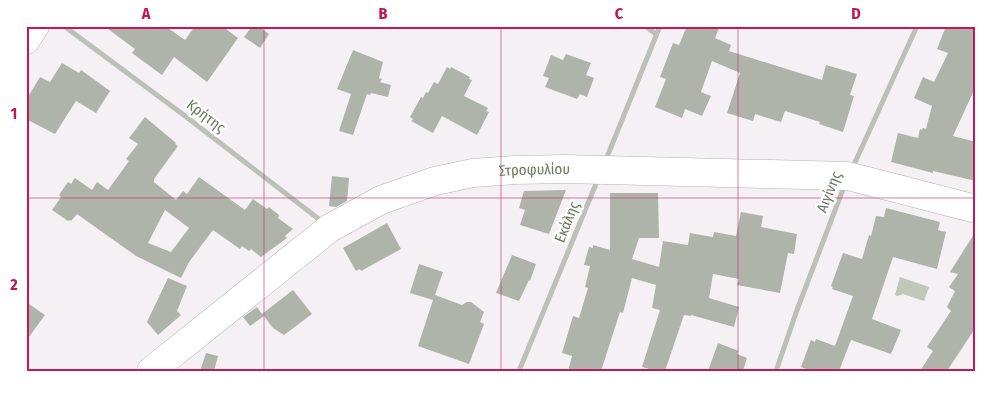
<svg xmlns="http://www.w3.org/2000/svg" width="1002" height="397" font-family="'Fira Sans Condensed',sans-serif">
<style>
.water{fill:#c1c7b9}
.building{fill:#afb4aa;fill-rule:evenodd}
.lines{fill:none;stroke-linecap:round;stroke-linejoin:round}
.secondary-casing{stroke:#b0b5ab;stroke-width:29}
.primary-casing{stroke:#aeb3ab;stroke-width:29}
.street{stroke:#bcc0b9;stroke-width:5}
.secondary{stroke:#fff;stroke-width:28}
.primary{stroke:#fff;stroke-width:28}
.grid{fill:none;stroke:#c2185b;stroke-width:1;stroke-opacity:0.55}
.labels{text-anchor:middle;dominant-baseline:central;stroke-width:5;stroke-linejoin:round;paint-order:stroke}
.street-label{font-size:15px;fill:#6c7a62;stroke:#fff}
.neatline{fill:none;stroke:#c2185b;stroke-width:2}
.grid-label{font-size:16px;text-anchor:middle;font-weight:bold;fill:#c2185b}
</style>
<rect width="100%" height="100%" fill="#f4f0f4"/>
<!-- water -->
<path class="water" d="M900 277 929 287 924 301 903 294 898 296 895 295Z"/>
<!-- building -->
<path class="building" d="M104 26H165L185 40 195 26H222L238 38 207 82 174 57 162 75 132 53 135 49Z
M252 26H258L269 34 260 48 244 37Z
M687 26H720L715 38 731 45 729 51 822 80 826 65 857 74 850 95 854 96 843 132 819 124 820 122 785 111 781 122 755 114 753 121 727 113 740 73 712 61 701 92 711 96 702 116 685 109 682 118 655 107 666 79 660 77 673 43 679 45Z
M946 26H966L976 30V86L953 136 976 142V181L933 171V173L891 162 898 133 918 138 920 129 922 130 923 128 926 129 932 106 914 98 923 77 934 82 948 53 937 49Z
M353 50 383 62 379 78 382 79 380 82 391 85 388 97 371 93 370 95 367 94 353 135 339 131 351 94 337 89Z
M566 54 591 63 586 75 594 78 587 97 580 94 577 99 545 87 549 78 543 76 551 55 563 60Z
M62 63 79 73 81 70 110 91 96 113 76 101 55 134 26 119V100L40 77 50 82Z
M447 67 450 69 451 67 470 77 469 79 472 80 464 96 488 108 486 111 489 112 477 135 442 116 433 133 411 121 413 119 410 117 421 97 423 98 426 92 428 93 434 82 438 84Z
M145 117 176 143 175 144 178 146 154 179V182L176 200 183 191 187 194 199 177 245 210 253 199 267 209 269 207 279 215 278 218 293 229 285 236 287 238 261 257 251 249 249 251 242 246 240 249 213 230 189 262 181 278 136 256 77 214 71 221 69 220 68 221 52 210 61 197 59 195 68 182 71 184 75 178 92 190 97 182 108 190 129 161 126 159 138 144 129 138ZM165 210 189 228 171 252 148 243Z
M332 176 349 178 347 201 336 207 329 206Z
M566 190 549 234 520 225 525 210 519 208 524 191Z
M610 193H658L659 238H639L632 259 659 267 663 241 688 245 690 233 713 237 714 232 736 236 741 212 763 216 761 227 797 234 794 254 788 253 780 293 737 285 739 279 713 274 709 298 739 307 734 327 691 315V316L684 315 665 371H656L642 367 660 310 652 308 656 285 632 278 623 313 620 312 601 371H568L572 356 562 353 573 316 579 318 588 288 585 287 590 266 584 265 589 247 593 248V245L610 250Z
M886 208 940 222 938 230 946 232 937 269 893 257 872 319 901 330 891 354 851 340 839 371H811L801 367 811 340 815 342 816 339 835 346 853 296 832 289 833 287 831 286 843 253 862 259 869 235 871 236 876 216 884 217Z
M387 223 401 249 361 271 360 269 356 271 343 248Z
M976 231V327L947 371H920L933 351 927 347 951 311 947 307 955 291 949 287 958 274 950 272Z
M512 255 536 264 530 281 529 280 519 301 496 293Z
M419 264 443 272 435 295 462 305 467 302H471L484 312 480 322 484 324 469 364 418 346 433 300 410 293Z
M168 278 187 286 177 311 181 315 158 335 147 322Z
M293 290 312 314 284 335 273 328 264 316 250 326 243 317 257 307 262 314Z
M26 302 45 315 26 341Z
M718 343 739 351 737 354 747 358 743 371H708Z
M206 353 218 356 214 371H200Z"/>
<g class="lines">
<defs>
<g id="secondary">
<path id="s1" d="M151 371 330 228 381 200 435 181 473 173 515 170 565 169 848 176 976 209"/>
</g>
<path id="primary" d="M26 40 35 26"/>
</defs>
<!-- secondary casing -->
<use href="#secondary" class="secondary-casing"/>
<!-- primary casing -->
<use href="#primary" class="primary-casing"/>
<!-- street -->
<path class="street" d="M64 26 185 116 324 223
M645 26 656 34
M605 162 660 26
M852 169 917 26
M519 371 598 179
M776 371 797 310 845 184"/>
<!-- secondary -->
<use href="#secondary" class="secondary"/>
<!-- primary -->
<use href="#primary" class="primary"/>
</g>
<!-- grid -->
<path class="grid" d="M264 26V371M501 26V371M738 26V371M26 198H976"/>
<g class="labels">
<!-- street labels -->
<g class="street-label">
<text transform="translate(206 116) rotate(37)">Κρήτης</text>
<text stroke="none"><textPath href="#s1" startOffset="445">Στροφυλίου</textPath></text>
<text transform="translate(829 192) rotate(-68)">Αιγίνης</text>
<text transform="translate(567 222) rotate(-68)">Εκάλης</text>
</g>
</g>
<!-- border -->
<rect width="1002" height="397" fill="none" stroke="#ffffff" stroke-width="55"/>
<rect x="28" y="28" width="946" height="342" class="neatline"/>
<g class="grid-label">
<text x="146" y="19">A</text>
<text x="383" y="19">B</text>
<text x="619" y="19">C</text>
<text x="856" y="19">D</text>
<text x="14" y="119">1</text>
<text x="14" y="290">2</text>
</g>
</svg>
